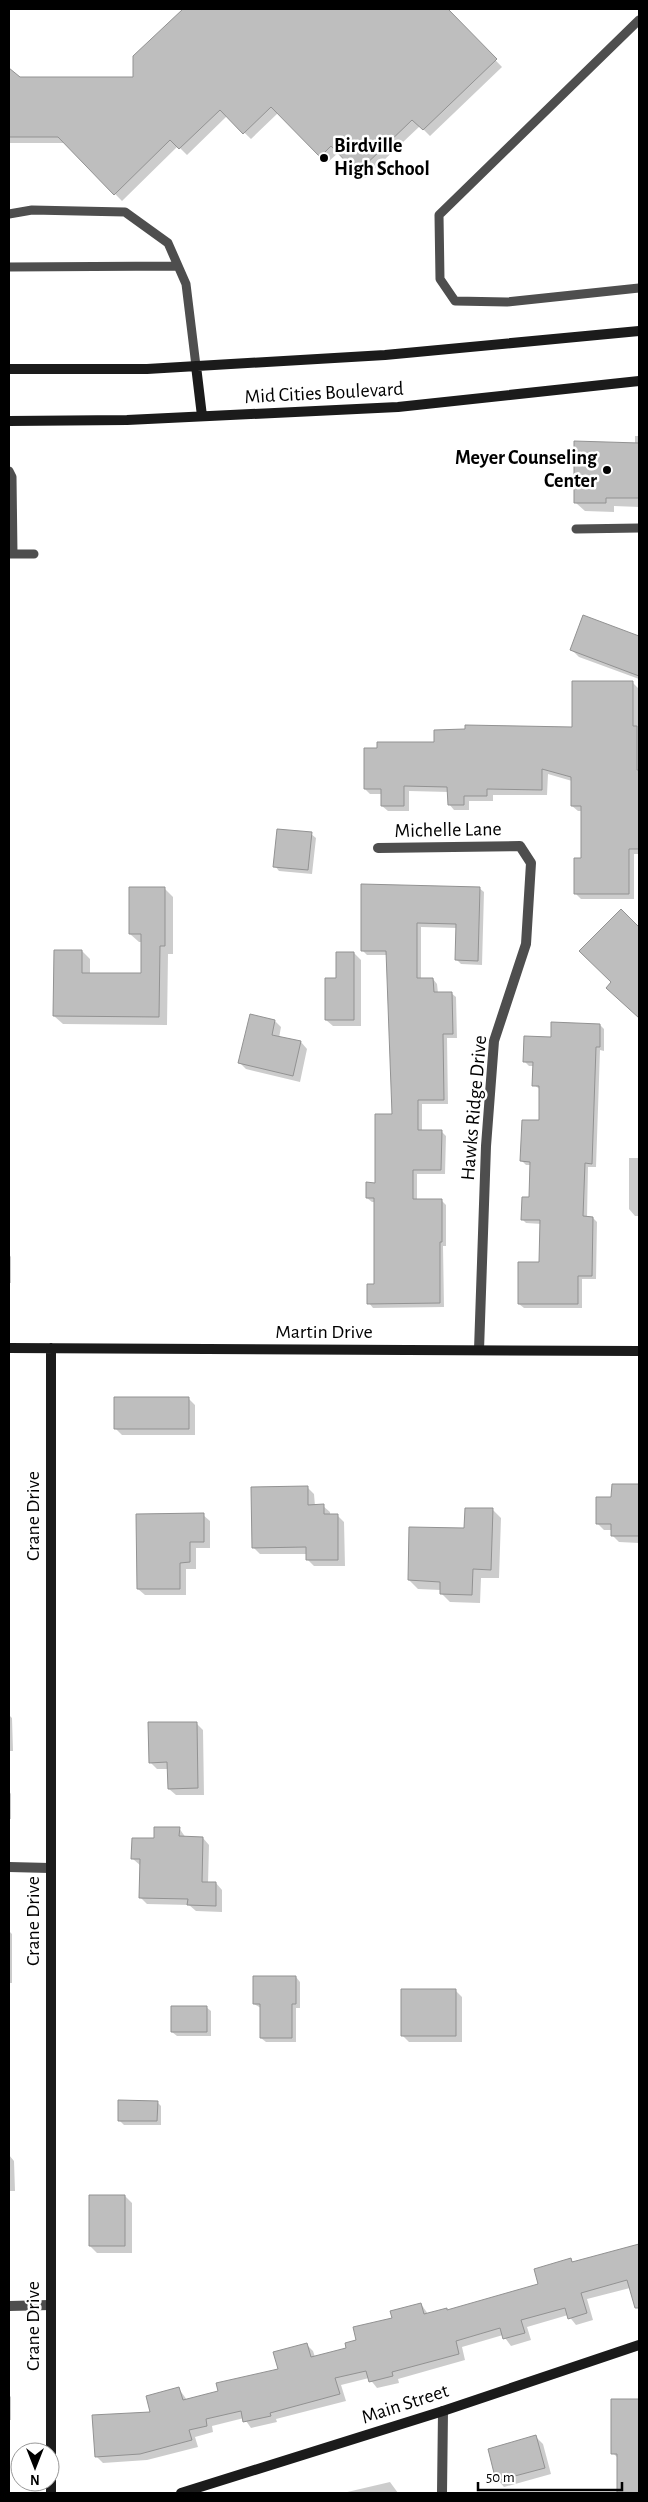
<svg xmlns="http://www.w3.org/2000/svg" width="648" height="2502" font-family="'Alegreya Sans',sans-serif">
<style>
.shadow{fill:#0003}
.building{fill:#bebebe;stroke:#929292}
.lines{fill:none;stroke-linecap:round;stroke-linejoin:round}
.lane{stroke:#4e4e4e;stroke-width:9}
.street{stroke:#4e4e4e;stroke-width:10}
.secondary{stroke:#1b1b1b;stroke-width:10}
.poi-dot{fill:#000;stroke:#fff;stroke-width:2}
.labels{text-anchor:middle;dominant-baseline:central;stroke-width:5;stroke-linejoin:round;paint-order:stroke}
.poi-label{font-size:20px;font-weight:bold;fill:#000;stroke:#fff;text-anchor:start}
.street-label{font-size:20px;fill:#000;stroke:#fff}
</style>
<rect width="100%" height="100%" fill="#fff"/>
<!-- shadow -->
<path class="shadow" d="M184 9H446L502 67 430 136 420 126 365 178 339 152 327 163 278 113 251 139 227 116 187 155 178 146 122 201 65 143H9V69L20 78H134V57Z
M635 436H639V507L614 506V512L585 511 576 503 635 444Z
M584 617 639 637V679L579 657 572 650Z
M633 683 638 688 639 730V854H634V899H581L576 894 582 859V811H578L572 806V781L548 774 547 795H493V801H469V810H454L449 804V792L409 791V811H388L382 806V794H370L365 789 436 743 574 729Z
M311 834 316 838 312 874 279 871 275 866Z
M479 888 484 892 482 965 461 964 457 960V928L421 927V979H433L437 984 438 993H451L456 997 457 1038H447L448 1104H422V1131H441L446 1136 445 1174H417V1200L442 1201 446 1205V1246H443L444 1307 373 1308 369 1303 376 1285V1202H372L367 1198 376 1184 393 1115 388 955H367L363 951Z
M165 889 173 897V954H168L167 1025 63 1024 54 1016 82 951 90 959V974L142 975V942H139L130 934Z
M621 911 639 929V1017L614 995 613 982Z
M354 953 361 960V1026H333L326 1020 338 979Z
M275 1021 281 1027 279 1038 301 1042 307 1049 300 1082 246 1069 240 1063Z
M600 1025 604 1029V1051L600 1050 596 1167H588L587 1218H593L597 1222 596 1279H582V1308H524L519 1304 540 1263 542 1224 526 1223 522 1219 530 1198 531 1165H526L522 1161 540 1122 541 1090 534 1085V1066H529L525 1062 552 1038Z
M629 1158H639V1216H635L629 1209Z
M9 1254 11 1257V1283H9Z
M188 1398 195 1405V1435H122L115 1428Z
M613 1485H639V1543L619 1542 612 1535V1530H604L597 1523 613 1498Z
M308 1488 314 1494 315 1506H323L330 1512V1516H338L344 1522 345 1566H314L307 1559V1554H260L253 1547Z
M492 1509 501 1518 499 1578H481L480 1603 450 1602 441 1593V1590L418 1589 409 1580 465 1530Z
M203 1515 210 1521V1548H196V1569H186V1595H145L138 1589Z
M9 1715 12 1718 13 1751H9Z
M196 1723 203 1730 204 1795H176L169 1789V1769H157L150 1762Z
M9 1791 11 1794V1819H9Z
M179 1828 186 1838H203L209 1845 208 1883H216L222 1890V1912L196 1911 189 1905 147 1904 140 1897 141 1866 133 1859 155 1840Z
M9 1931 12 1934V1983H9Z
M296 1977 300 1982V2008H296V2042H266L261 2038V2008L254 2004Z
M455 1990 462 1997V2042H409L402 2035Z
M206 2007 211 2011V2036H177L172 2032Z
M157 2102 161 2106V2125H124L119 2120Z
M9 2155 14 2161 15 2191H9Z
M125 2196 132 2203V2253H97L90 2246Z
M637 2246 639 2248V2303L633 2296 630 2288 587 2299 593 2320 576 2325 568 2315 527 2327 531 2340 511 2346 503 2335 462 2347 465 2360 398 2379 399 2383 377 2388 369 2378 341 2385 346 2401 276 2419 277 2422 251 2428 244 2418 212 2426 213 2432 195 2437 198 2447 147 2460 103 2463 96 2456 179 2389 187 2400 219 2392 279 2370 306 2344 313 2351 315 2357 348 2349 393 2319 421 2304 428 2314 446 2309 448 2311 540 2285 571 2260 574 2263Z
M9 2395 11 2397V2420H9Z
M613 2401H639V2493H619V2459L613 2453Z
M536 2437 543 2444 551 2474 504 2487 498 2480Z
M390 2482 398 2493H343Z"/>
<!-- building -->
<path class="building" d="M183 9H448L497 59 423 130 412 120 357 173 331 146 320 157 271 107 243 134 220 110 179 149 170 140 114 195 58 137H9V68L20 77H133V56Z
M574 441 639 443V498H606V503H574Z
M583 615 639 636V676L570 650Z
M572 681H633V726H637V770H639V849H629V894H574V858H581V806H571V777L542 769V790L487 789V796H464V805H448L447 787 404 786V806H381V789H364V748H377V742H434V730L465 729V725L572 727Z
M277 829 312 832 308 870 273 867Z
M361 884 480 887 478 961 455 960 456 924 417 923V978H433L434 992H452L453 1034H443L444 1100H418V1130H442L441 1170H413V1199H442V1242H440V1303L367 1304V1284H374V1198H366V1182L375 1183V1114H392L386 951H361Z
M129 887H165V946H160L159 1017 53 1016 54 950H82V973H141V934H129Z
M621 909 639 927V1018L606 988 611 982 579 951Z
M336 952H354V1020H325V978H336Z
M250 1014 275 1020 272 1035 301 1041 293 1076 238 1063Z
M551 1022 600 1024V1047H596L592 1164 585 1163 583 1216 593 1217 592 1276H578V1304H518V1262H539L540 1220H521L522 1197H529L530 1162 520 1161 522 1120H539V1086H532L533 1062H523L524 1036 551 1037Z
M114 1397H189V1429H114Z
M612 1484H639V1536H611V1524H596V1497H611Z
M308 1486V1505L324 1504V1514H338V1560H306V1547L252 1548 251 1487Z
M465 1508H493L491 1570 473 1569 472 1595 440 1594V1582L408 1580 409 1527 464 1528Z
M204 1513V1542H190V1562L180 1563V1589H137L136 1514Z
M148 1722H197L198 1788 168 1789 167 1762 149 1763Z
M154 1827H180L179 1836 203 1837 202 1882H216V1906L187 1905 188 1899 139 1898 140 1859H131L132 1838H154Z
M253 1976H296V2004H292V2038H260V2004H253Z
M401 1989H456V2036H401Z
M171 2006H207V2032H171Z
M118 2100 158 2101 157 2121H118Z
M89 2195H125V2246H89Z
M639 2244V2308H635L627 2280 581 2293 587 2313 568 2319 565 2308 521 2320 525 2333 503 2339 500 2328 456 2341 459 2354 392 2372 393 2376 369 2382 366 2371 335 2378 340 2394 270 2413 271 2416 243 2422 241 2411 206 2419 207 2426 189 2430 192 2440 140 2454 95 2457 92 2415 150 2412 146 2396 179 2387 183 2400 218 2391 216 2383 278 2369 273 2352 307 2343 311 2357 346 2348 345 2343 356 2340 353 2327 392 2318 390 2311 421 2303 424 2314 447 2308V2310L538 2284 534 2269 571 2258 572 2262Z
M611 2399H639V2493H617V2454H611Z
M536 2435 545 2468 496 2481 488 2449Z"/>
<g class="lines">
<!-- lane -->
<path class="lane" d="M639 20 439 215 440 279 455 301 507 302 639 288
M9 214 32 210 125 212 168 243 186 284 196 366
M9 267 178 266
M9 471 12 477 13 554
M576 529 639 528
M9 554H34"/>
<!-- street -->
<path class="street" d="M378 848 520 846 531 863 526 944 494 1041 486 1146 479 1350
M9 1867 50 1868
M9 2306 50 2305
M442 2493 443 2411"/>
<!-- secondary -->
<path class="secondary" d="M196 366 202 416
M9 369H147L385 355 639 331
M9 421 127 420 398 407 639 381
M9 1348 639 1351
M51 2493V1348
M181 2493 443 2411 639 2345"/>
</g>
<!-- markers -->
<g class="poi-dot">
<circle cx="324" cy="158" r="5"/>
<circle cx="607" cy="470" r="5"/>
</g>
<g class="labels">
<!-- poi labels -->
<g class="poi-label">
<text x="334" y="146">Birdville<tspan x="334" dy="23">High School</tspan></text>
<text x="597" y="458" text-anchor="end">Meyer Counseling<tspan x="597" dy="23">Center</tspan></text>
</g>
<!-- street labels -->
<g class="street-label">
<text transform="translate(324 393) rotate(-3)">Mid Cities Boulevard</text>
<text transform="translate(448 830) rotate(-1)">Michelle Lane</text>
<text transform="translate(474 1108) rotate(-85)">Hawks Ridge Drive</text>
<text x="324" y="1332">Martin Drive</text>
<text transform="translate(33 1516) rotate(-90)">Crane Drive</text>
<text transform="translate(33 1921) rotate(-90)">Crane Drive</text>
<text transform="translate(33 2326) rotate(-90)">Crane Drive</text>
<text transform="translate(405 2404) rotate(-18)">Main Street</text>
</g>
</g>
<!-- border -->
<rect width="648" height="2502" fill="none" stroke="#000000" stroke-width="20"/>
<!-- north arrow -->
<g transform="translate(35 2467) rotate(180)"><circle r="24" fill="#ffffff" stroke="#999999"/>
<path d="M0-4L9 19L0 12L-9 19Z" fill="#000000"/>
<text y="-8" font-size="14" font-weight="bold" text-anchor="middle" fill="#000000">N</text>
</g>
<!-- scale -->
<path d="M478 2482v8h144v-8" fill="none" stroke="#000000" stroke-width="2.5"/>
<text x="486" y="2482" font-size="15" fill="#000000" stroke="#ffffff" stroke-width="4" paint-order="stroke">50 m</text>
</svg>
